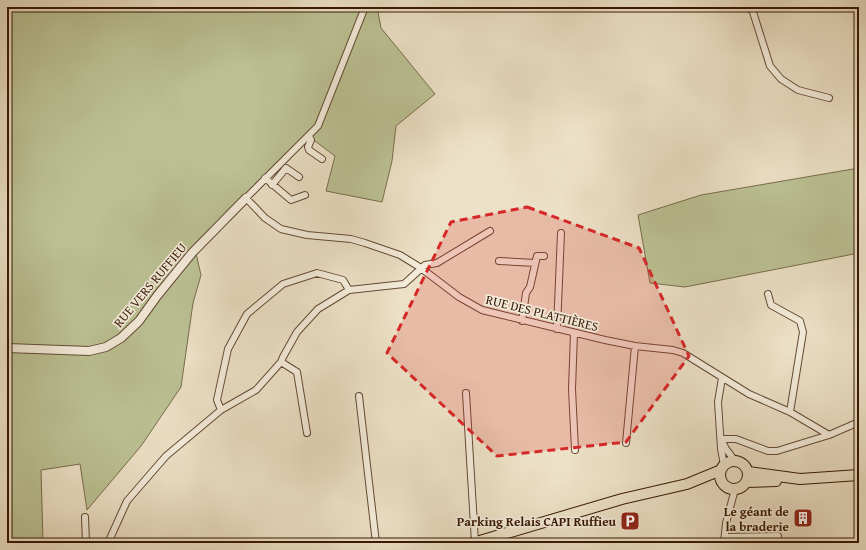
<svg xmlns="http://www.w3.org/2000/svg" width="866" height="550" font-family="'Gentium Book Plus',serif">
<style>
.green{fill:#bbc193;stroke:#796c4c}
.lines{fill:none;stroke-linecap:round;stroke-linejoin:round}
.minor-casing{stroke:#644a35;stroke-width:8}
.tertiary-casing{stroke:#644a35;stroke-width:10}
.primary-casing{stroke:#371805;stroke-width:12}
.minor{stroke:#f3ebda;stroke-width:6}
.tertiary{stroke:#f3ebda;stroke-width:8}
.primary{stroke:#ece0c6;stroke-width:10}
.marked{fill:#d62828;fill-opacity:0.2;stroke:#d62828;stroke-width:3;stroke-dasharray:8 5;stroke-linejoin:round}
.labels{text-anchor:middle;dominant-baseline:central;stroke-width:3.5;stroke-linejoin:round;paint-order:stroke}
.street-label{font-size:13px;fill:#371805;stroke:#f3ebda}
.poi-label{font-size:13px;font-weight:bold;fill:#371805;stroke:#f3ebda;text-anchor:end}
</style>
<rect width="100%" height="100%" fill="#ece0c6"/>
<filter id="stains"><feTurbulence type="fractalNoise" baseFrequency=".005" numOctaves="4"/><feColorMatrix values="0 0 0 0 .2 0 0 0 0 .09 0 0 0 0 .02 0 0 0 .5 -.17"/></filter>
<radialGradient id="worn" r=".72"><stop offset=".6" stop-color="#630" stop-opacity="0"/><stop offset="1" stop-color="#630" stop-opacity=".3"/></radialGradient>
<!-- green -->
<path class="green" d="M7 7H377L381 28 435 94 396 126 392 161 382 202 326 191 335 156 311 138V134L195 249 201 275 193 303 181 387 141 446 87 510 80 464 41 470 43 541 7 542Z
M859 168V253L685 287 650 283 638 215 701 195Z"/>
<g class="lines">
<defs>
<path id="minor" d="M365 7 318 126 246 198 265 218 281 229 307 235 351 239 365 243 400 255 421 268 459 297 482 310 605 340 635 346 673 350 683 353 749 394 790 412 829 435
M749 7 753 12 770 66 781 79 798 90 829 98
M309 136 311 140 308 147 309 150 322 159
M265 178 291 200 305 195
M272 185 286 168 299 177
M499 261 535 263
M768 294 771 305 800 321 803 332 790 412
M522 321 526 293 530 287 537 256H544
M557 329 561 233
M574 333 572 389 575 450
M281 362 297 372 307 433
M722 378 718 402 721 449 724 465
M466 393 475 542
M359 396 376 543
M221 410 217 400 228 349 247 314 283 284 317 273 343 280 349 290
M721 439H736L768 451H777L829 435 859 422
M722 441 726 449 735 461
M626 443 635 346
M85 517 86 543
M725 537 778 536
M108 543 127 501 166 456 221 410 256 390 281 362 283 357 297 332 318 309 349 290 404 284 425 265 437 263 490 231
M724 543 726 523 735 489"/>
<path id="tertiary" d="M7 348 89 351 106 347 121 338 139 321 157 296 192 253 246 198"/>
<path id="primary" d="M720 475a14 14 0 1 1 28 0a14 14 0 1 1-28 0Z
M748 472 800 479 859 475
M746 482 776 481
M473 543 622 499 687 484 721 470"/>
</defs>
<!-- minor casing -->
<use href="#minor" class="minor-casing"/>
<!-- tertiary casing -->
<use href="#tertiary" class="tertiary-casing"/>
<!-- primary casing -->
<use href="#primary" class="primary-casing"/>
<!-- minor -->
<use href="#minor" class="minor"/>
<!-- tertiary -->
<use href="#tertiary" class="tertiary"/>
<!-- primary -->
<use href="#primary" class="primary"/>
</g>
<!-- marked area -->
<path class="marked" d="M527 207 639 248 689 356 626 442 497 456 387 353 451 222Z"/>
<!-- icons -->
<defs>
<symbol id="building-square" viewBox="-11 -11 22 22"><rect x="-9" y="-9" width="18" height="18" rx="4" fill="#8f2418" stroke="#f3ebda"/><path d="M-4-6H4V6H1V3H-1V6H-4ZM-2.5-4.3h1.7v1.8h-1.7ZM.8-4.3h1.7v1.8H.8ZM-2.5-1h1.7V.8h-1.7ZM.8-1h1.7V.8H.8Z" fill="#fff"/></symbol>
<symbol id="parking-square" viewBox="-11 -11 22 22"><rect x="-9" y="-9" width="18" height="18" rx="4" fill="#8f2418" stroke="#f3ebda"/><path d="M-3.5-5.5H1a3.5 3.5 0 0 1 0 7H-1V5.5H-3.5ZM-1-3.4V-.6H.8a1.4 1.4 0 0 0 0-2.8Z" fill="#fff"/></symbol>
</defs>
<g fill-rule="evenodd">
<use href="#building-square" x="792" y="507" width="22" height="22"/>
<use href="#parking-square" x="619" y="510" width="22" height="22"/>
</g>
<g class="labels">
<!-- street labels -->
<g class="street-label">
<text transform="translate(150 285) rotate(-50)">RUE VERS RUFFIEU</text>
<text transform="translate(542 313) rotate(14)">RUE DES PLATTIÈRES</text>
</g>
<!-- poi labels -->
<g class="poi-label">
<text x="789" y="511">Le géant de<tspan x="789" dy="15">la braderie</tspan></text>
<text x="616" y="521">Parking Relais CAPI Ruffieu</text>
</g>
</g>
<!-- margin -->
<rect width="866" height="550" fill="none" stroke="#ece0c6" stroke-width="24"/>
<rect x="8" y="8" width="850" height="534" fill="none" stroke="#371805" stroke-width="2"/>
<rect x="12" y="12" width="842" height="526" fill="none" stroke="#371805"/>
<rect width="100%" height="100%" filter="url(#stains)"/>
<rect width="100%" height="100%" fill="url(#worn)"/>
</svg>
